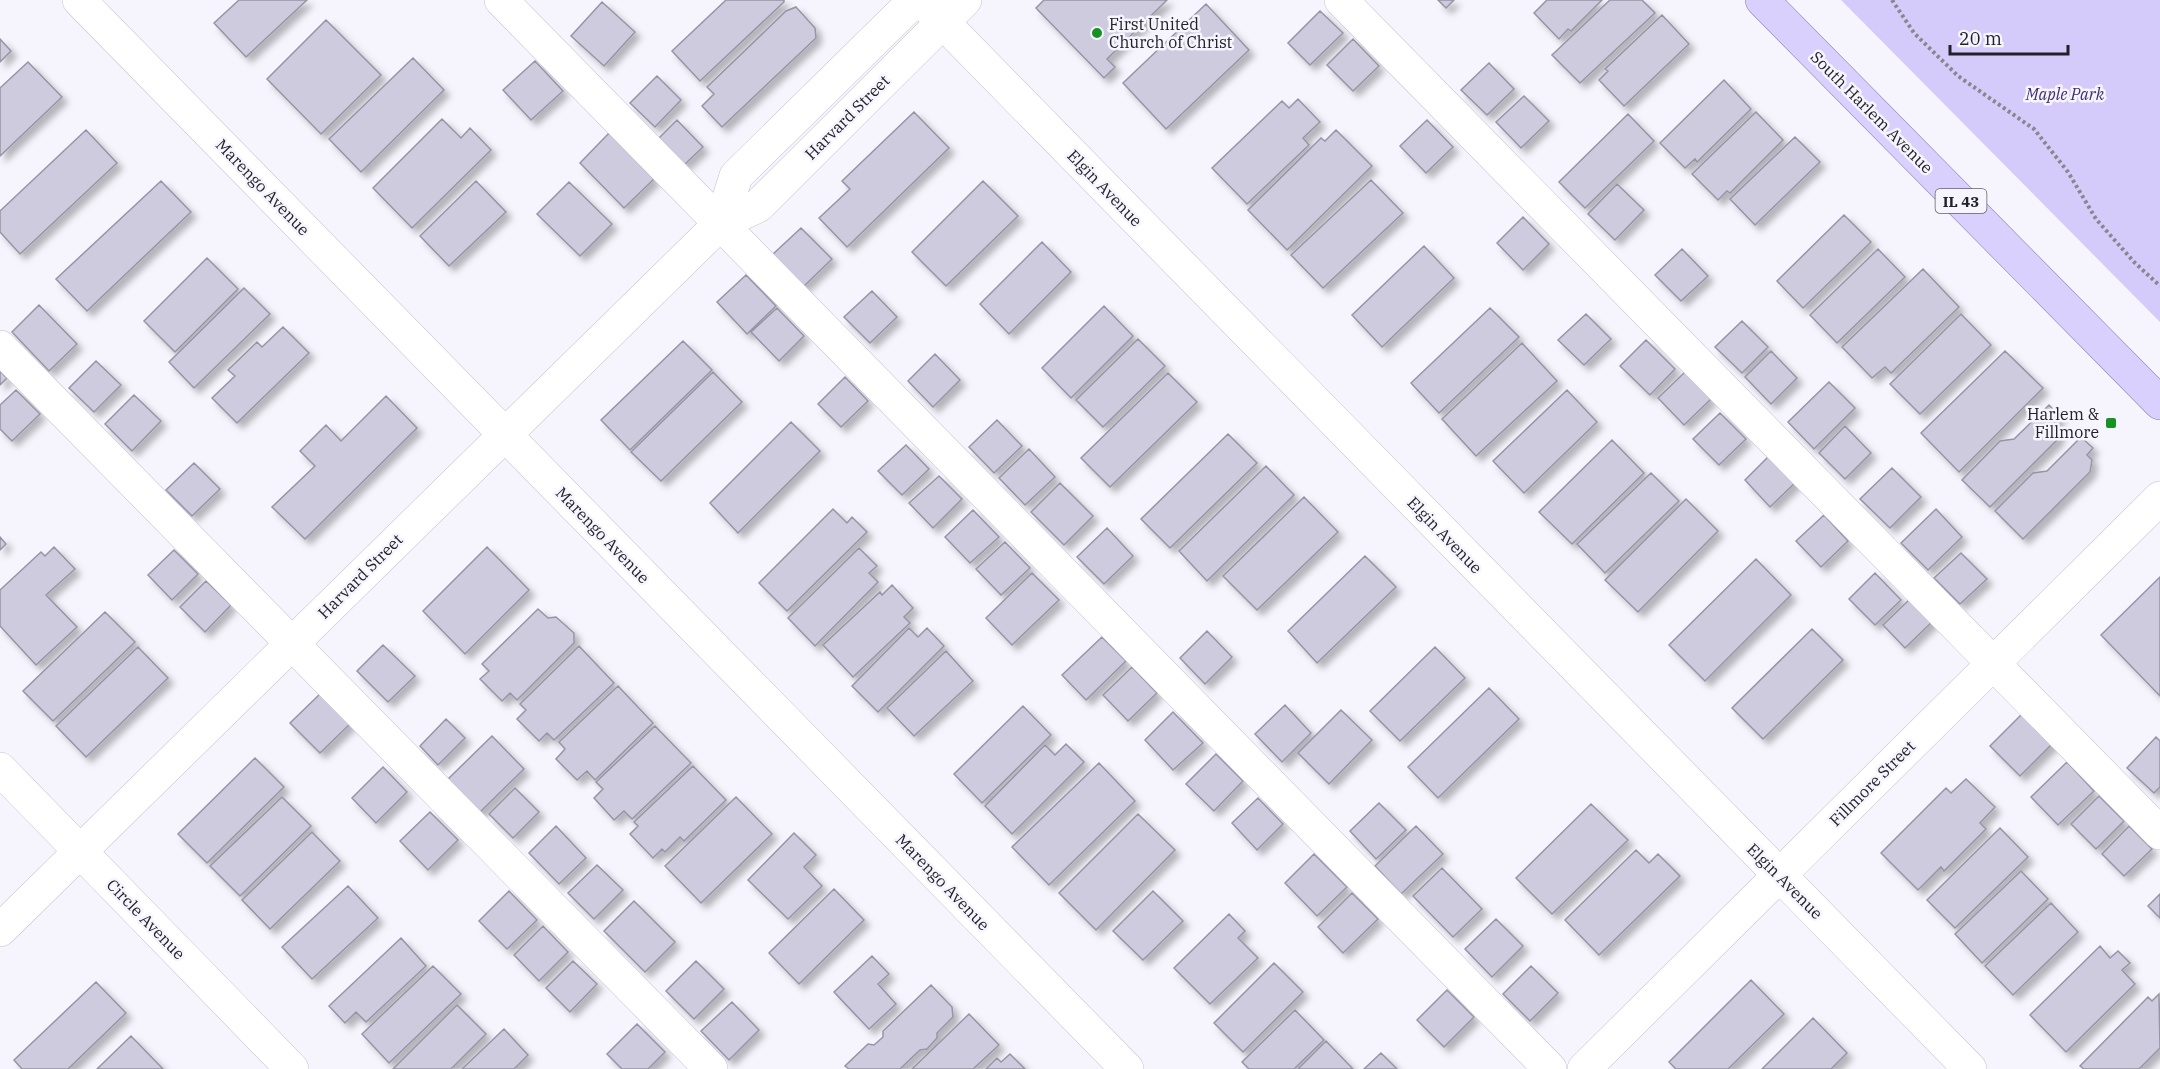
<svg xmlns="http://www.w3.org/2000/svg" width="2160" height="1069" font-family="'IBM Plex Serif',serif">
<style>
.green{fill:#d4cbfb}
.building{fill:#cecbde;stroke:#9794a5;stroke-width:1.5;filter:url(#shadow)}
.lines{fill:none;stroke-linecap:round;stroke-linejoin:round}
.minor-casing{stroke:#c4c1d4;stroke-width:34}
.major-casing{stroke:#897eb1;stroke-width:34}
.path{stroke:#88878e;stroke-width:4;stroke-dasharray:3 3;stroke-linecap:butt}
.minor{stroke:#fff;stroke-width:33}
.major{stroke:#d9d0fd;stroke-width:33}
.poi-dot{fill:#159221;stroke:#f6f5fd;stroke-width:2}
.labels{text-anchor:middle;dominant-baseline:central;stroke-width:5;stroke-linejoin:round;paint-order:stroke}
.shield{fill:#f6f5fd;stroke:#626168;stroke-width:1.5}
.shield-label{font-size:15px;font-weight:bold;fill:#222128}
.poi-label{font-size:16px;fill:#222128;stroke:#f6f5fd;text-anchor:start}
.park-label{font-size:16px;font-style:italic;fill:#402e6e;stroke:#f6f5fd}
.street-label{font-size:16px;fill:#222128;stroke:#f6f5fd}
</style>
<defs>
<filter id="shadow"><feDropShadow dx="5.5" dy="5.5" stdDeviation="3" flood-color="#0004"/></filter>
</defs>
<rect width="100%" height="100%" fill="#f6f5fd"/>
<!-- green -->
<path class="green" d="M1841 0H2160V322Z"/>
<!-- building -->
<path class="building" d="M239 0H307L246 57 214 23Z
M726 0H784V2L700 81 672 51Z
M1044 0H1167L1107 59 1115 67 1104 78 1036 8Z
M1438 0H1454L1446 8Z
M1547 0H1602L1571 31 1568 29 1559 39 1534 13Z
M1610 0H1642L1655 13 1580 83 1552 55Z
M602 2 635 32 604 66 571 36Z
M1206 4 1249 50 1166 129 1123 83Z
M796 7 815 28 816 38 722 127 702 106 714 94 707 87 786 11Z
M1320 11 1343 33 1310 65 1288 43Z
M1662 15 1689 44 1624 106 1599 80 1608 71 1605 69Z
M326 20 381 75 321 134 267 79Z
M0 39 11 51 0 62Z
M1353 39 1379 66 1353 91 1327 65Z
M413 58 444 90 361 172 329 139Z
M535 61 563 91 531 120 503 90Z
M28 62 62 97 0 156V88Z
M1489 63 1514 89 1487 115 1461 90Z
M657 76 681 100 655 127 630 103Z
M1724 80 1751 109 1697 162 1695 159 1685 168 1660 143Z
M1524 96 1549 121 1521 148 1496 122Z
M1298 99 1320 122 1303 138 1309 145 1247 204 1212 168 1282 101 1289 108Z
M914 112 949 148 847 247 819 218 850 189 842 181Z
M1756 112 1783 140 1730 193 1727 191 1718 200 1692 174Z
M1628 114 1654 141 1585 208 1559 182Z
M442 119 461 138 470 128 491 150 412 228 373 188Z
M677 120 703 147 684 165 659 138Z
M1427 120 1453 147 1426 173 1400 146Z
M86 130 117 163 20 254 0 232V211Z
M1336 130 1372 166 1287 250 1248 210 1321 138 1325 141Z
M609 133 654 179 624 208 580 163Z
M1795 137 1820 162 1755 225 1730 199Z
M1371 180 1403 213 1323 288 1291 255Z
M161 181 191 212 87 311 56 279Z
M476 181 506 212 449 266 420 236Z
M983 181 1018 216 946 286 912 252Z
M569 182 612 224 580 256 537 214Z
M1617 184 1644 210 1615 240 1588 214Z
M1844 215 1871 242 1803 308 1777 281Z
M1523 217 1549 244 1523 270 1497 243Z
M801 228 832 259 803 287 772 255Z
M1042 242 1071 272 1009 334 980 304Z
M1424 246 1454 278 1382 347 1352 315Z
M1682 249 1708 276 1681 301 1655 275Z
M1878 249 1905 277 1837 343 1810 315Z
M207 258 238 289 175 352 144 321Z
M1923 269 1959 307 1891 373 1885 367 1872 378 1842 347Z
M746 275 776 306 747 334 717 302Z
M244 288 270 314 194 388 169 362Z
M872 291 897 317 870 343 844 317Z
M39 305 77 344 49 371 12 332Z
M1104 306 1133 336 1071 398 1042 368Z
M777 308 804 336 779 361 751 332Z
M1490 308 1519 337 1439 413 1411 383Z
M1586 314 1611 339 1584 365 1558 340Z
M1961 314 1991 345 1920 414 1890 384Z
M1742 321 1768 347 1742 373 1715 347Z
M283 327 309 353 237 423 212 398 235 376 228 370 257 342 262 347Z
M1138 339 1165 366 1103 427 1076 400Z
M1646 340 1675 369 1650 395 1620 366Z
M683 341 712 370 630 450 601 420Z
M1522 343 1557 381 1476 456 1442 419Z
M1771 351 1797 378 1771 404 1745 377Z
M2005 351 2043 388 1959 472 1921 433Z
M935 354 960 380 933 407 908 381Z
M96 361 121 385 94 412 69 388Z
M0 371 7 378 0 385Z
M713 372 742 402 661 481 631 452Z
M1685 372 1711 399 1684 425 1658 398Z
M1168 373 1197 402 1110 487 1081 458Z
M845 377 868 401 841 427 818 404Z
M1829 382 1855 408 1814 449 1788 422Z
M16 390 40 414 12 441 0 429V405Z
M1567 390 1597 422 1524 493 1493 461Z
M134 395 161 421 132 451 105 424Z
M386 396 417 428 305 539 272 507 315 466 300 451 326 425 341 441Z
M2049 405 2060 417 2054 423 2060 429 2057 440 1990 507 1962 480 2000 441 2014 439Z
M1720 413 1746 439 1719 465 1693 439Z
M997 420 1022 446 994 473 969 447Z
M791 422 820 451 738 533 710 503Z
M1845 426 1871 453 1845 479 1819 453Z
M1228 434 1257 463 1170 548 1141 519Z
M2081 437 2093 448 2087 455 2092 460 2090 472 2023 539 1995 511 2033 473 2047 471Z
M1612 440 1644 473 1572 544 1539 512Z
M906 445 929 469 902 495 878 471Z
M1029 449 1055 477 1025 505 999 478Z
M1771 454 1797 481 1770 507 1745 480Z
M194 463 220 489 192 516 166 490Z
M1266 466 1294 495 1207 581 1179 551Z
M1892 468 1921 497 1890 528 1860 499Z
M1651 473 1679 501 1605 573 1577 544Z
M939 476 962 499 933 528 909 503Z
M1060 483 1093 516 1064 545 1031 512Z
M1304 497 1338 532 1257 610 1223 576Z
M1686 499 1718 531 1638 612 1605 580Z
M833 509 847 523 852 517 867 532 787 611 759 583Z
M1936 509 1962 537 1928 570 1901 543Z
M973 510 999 537 970 563 945 537Z
M1824 515 1848 541 1821 567 1796 541Z
M1107 528 1133 556 1104 584 1077 557Z
M0 537 6 544 0 550Z
M1005 542 1030 568 1001 595 976 569Z
M54 547 75 569 46 595 77 627 36 665 0 626V590L41 552 45 556Z
M487 547 529 590 465 654 423 611Z
M859 548 877 566 869 573 878 582 815 646 788 618Z
M174 550 198 574 172 600 148 575Z
M1961 553 1987 579 1960 604 1934 578Z
M1365 556 1396 587 1317 663 1288 631Z
M1756 559 1791 595 1705 681 1669 645Z
M1032 573 1059 600 1012 645 986 618Z
M1875 573 1901 600 1875 625 1849 599Z
M2160 577V696L2101 635Z
M206 581 231 605 205 632 180 607Z
M892 585 913 608 904 617 910 623 853 677 823 645 880 592 882 595Z
M1911 598 1933 621 1905 648 1883 625Z
M538 609 548 618 556 617 574 633V643L517 700 510 693 502 701 480 679 489 671 482 664Z
M105 612 135 642 53 721 23 691Z
M909 628 918 637 927 628 944 646 878 712 852 686Z
M1812 629 1843 660 1763 739 1732 708Z
M1207 631 1232 657 1205 684 1180 658Z
M1102 637 1126 661 1086 700 1062 675Z
M383 645 415 676 388 702 357 671Z
M579 646 614 683 554 740 547 733 539 741 517 719 526 710 520 704Z
M138 647 168 678 86 757 56 726Z
M1435 647 1465 678 1400 741 1370 711Z
M946 651 973 681 914 736 887 708Z
M1132 667 1157 693 1128 721 1103 695Z
M618 686 653 723 595 780 587 771 577 780 556 759 565 749 559 742Z
M1489 688 1519 719 1438 798 1408 767Z
M321 693 351 723 320 753 290 723Z
M1285 705 1311 733 1282 762 1255 734Z
M1023 706 1051 735 982 803 954 774Z
M1341 710 1372 740 1329 784 1298 753Z
M1173 712 1203 743 1173 770 1145 740Z
M2024 712 2054 742 2020 776 1990 746Z
M446 719 465 738 438 765 420 746Z
M655 726 691 763 632 819 624 811 614 820 594 798 603 789 596 782Z
M492 736 524 769 479 813 447 780Z
M2156 737 2160 741V787L2154 793 2127 768Z
M1066 744 1084 762 1012 834 985 806 1045 745 1055 755Z
M1216 754 1243 781 1214 811 1186 784Z
M255 758 284 787 207 863 178 834Z
M2067 762 2094 791 2058 825 2031 797Z
M1099 763 1135 801 1049 885 1012 847Z
M693 766 726 800 684 841 680 837 665 852 662 849 653 858 630 834 638 826 634 822Z
M383 767 407 792 376 823 352 798Z
M1966 779 1995 807 1980 823 1986 829 1944 871 1941 867 1918 890 1881 853 1946 788 1951 793Z
M515 788 539 812 513 838 489 814Z
M2099 796 2124 821 2096 849 2071 824Z
M282 797 311 826 240 896 210 866Z
M736 797 772 834 701 903 665 866Z
M1258 798 1283 824 1257 850 1232 823Z
M1379 803 1406 830 1376 859 1350 831Z
M1591 804 1628 840 1552 914 1516 878Z
M430 812 458 840 428 870 400 841Z
M1138 814 1175 850 1096 930 1059 893Z
M556 826 586 858 559 884 529 853Z
M1416 826 1443 854 1401 894 1375 866Z
M2129 826 2152 849 2124 876 2102 854Z
M2000 828 2028 857 1955 928 1927 900Z
M312 832 340 861 270 929 242 900Z
M794 833 816 855 804 867 822 886 788 919 748 880Z
M1636 850 1649 863 1658 854 1680 876 1599 955 1565 920Z
M1314 854 1347 887 1317 916 1285 883Z
M597 865 623 890 594 919 568 893Z
M1442 868 1482 909 1453 937 1413 896Z
M2021 871 2048 899 1982 963 1955 934Z
M348 886 378 918 312 979 282 947Z
M834 889 864 920 799 984 769 953Z
M509 891 537 920 507 949 479 921Z
M1153 891 1183 921 1143 960 1113 931Z
M1352 893 1378 919 1343 953 1318 927Z
M2160 894V918L2148 906Z
M634 901 675 942 645 972 604 931Z
M2051 903 2078 932 2013 995 1985 966Z
M1229 914 1245 931 1238 938 1258 958 1210 1004 1174 968Z
M1496 919 1523 946 1492 977 1465 949Z
M543 926 568 952 539 981 514 955Z
M401 938 426 966 366 1022 356 1012 345 1023 329 1006Z
M2100 946 2110 958 2118 951 2130 963 2122 970 2135 984 2066 1052 2030 1015Z
M872 956 889 974 878 984 896 1004 869 1029 834 992Z
M573 961 597 984 570 1012 546 988Z
M696 961 724 989 694 1019 666 991Z
M1274 963 1303 992 1243 1052 1214 1023Z
M433 966 461 994 389 1063 362 1034Z
M1531 966 1558 993 1530 1021 1503 994Z
M1751 980 1784 1014 1728 1069H1676L1669 1062Z
M96 982 126 1013 68 1069H22L14 1060Z
M931 985 952 1007 953 1017 937 1033V1038L927 1049 920 1050 900 1069H849L845 1066 868 1044 874 1045 883 1037V1031Z
M1447 990 1474 1017 1444 1047 1417 1020Z
M2159 994 2160 1048 2139 1069H2084L2080 1066 2148 997 2152 1001Z
M732 1002 759 1030 729 1060 701 1031Z
M457 1005 486 1034 451 1069H393Z
M1295 1010 1324 1040 1294 1069H1249L1242 1062Z
M969 1014 999 1045 973 1069H912Z
M1813 1018 1847 1053 1831 1069H1762Z
M637 1024 665 1052 648 1069H622L607 1054Z
M504 1029 528 1055 514 1069H462Z
M131 1036 163 1069H97Z
M1326 1041 1353 1069H1298Z
M1381 1053 1397 1069H1364Z
M1010 1054 1025 1069H986L997 1058 1001 1062Z"/>
<g class="lines">
<defs>
<path id="minor" d="M79 0 1127 1069
M501 0 1550 1069
M921 0 1970 1069
M1341 0 2160 833
M721 223 736 176 915 0
M0 347 711 1069
M0 769 292 1069
M0 930 721 223 758 206 965 0
M1584 1069 2160 498"/>
<path id="major" d="M1762 0 2160 403"/>
</defs>
<!-- minor casing -->
<use href="#minor" class="minor-casing"/>
<!-- major casing -->
<use href="#major" class="major-casing"/>
<!-- path -->
<path class="path" d="M1892 0 1914 33 1958 76 2034 129 2068 172 2096 219 2134 262 2160 286"/>
<!-- minor -->
<use href="#minor" class="minor"/>
<!-- major -->
<use href="#major" class="major"/>
</g>
<!-- markers -->
<g class="poi-dot">
<circle cx="1097" cy="33" r="6"/>
<rect x="2105" y="417" width="12" height="12" rx="3"/>
</g>
<g class="labels">
<!-- shield labels -->
<rect class="shield" x="1935.5" y="189" width="51" height="24" rx="4.5"/>
<g class="shield-label">
<text x="1961" y="201">IL 43</text>
</g>
<!-- poi labels -->
<g class="poi-label">
<text x="1109" y="24">First United<tspan x="1109" dy="18">Church of Christ</tspan></text>
<text x="2099" y="414" text-anchor="end">Harlem &amp;<tspan x="2099" dy="18">Fillmore</tspan></text>
</g>
<!-- park labels -->
<g class="park-label">
<text x="2065" y="94">Maple Park</text>
</g>
<!-- street labels -->
<g class="street-label">
<text transform="translate(1872 112) rotate(45)">South Harlem Avenue</text>
<text transform="translate(847 117) rotate(-45)">Harvard Street</text>
<text transform="translate(263 187) rotate(46)">Marengo Avenue</text>
<text transform="translate(1105 188) rotate(46)">Elgin Avenue</text>
<text transform="translate(603 535) rotate(46)">Marengo Avenue</text>
<text transform="translate(1445 535) rotate(46)">Elgin Avenue</text>
<text transform="translate(360 576) rotate(-45)">Harvard Street</text>
<text transform="translate(1872 783) rotate(-45)">Fillmore Street</text>
<text transform="translate(1785 881) rotate(45)">Elgin Avenue</text>
<text transform="translate(943 882) rotate(46)">Marengo Avenue</text>
<text transform="translate(146 919) rotate(46)">Circle Avenue</text>
</g>
</g>
<!-- scale -->
<path d="M1950 45v9h118v-9" fill="none" stroke="#222128" stroke-width="3"/>
<text x="1959" y="45" font-size="18" fill="#222128" stroke="#f6f5fd" stroke-width="4.5" paint-order="stroke">20 m</text>
</svg>
